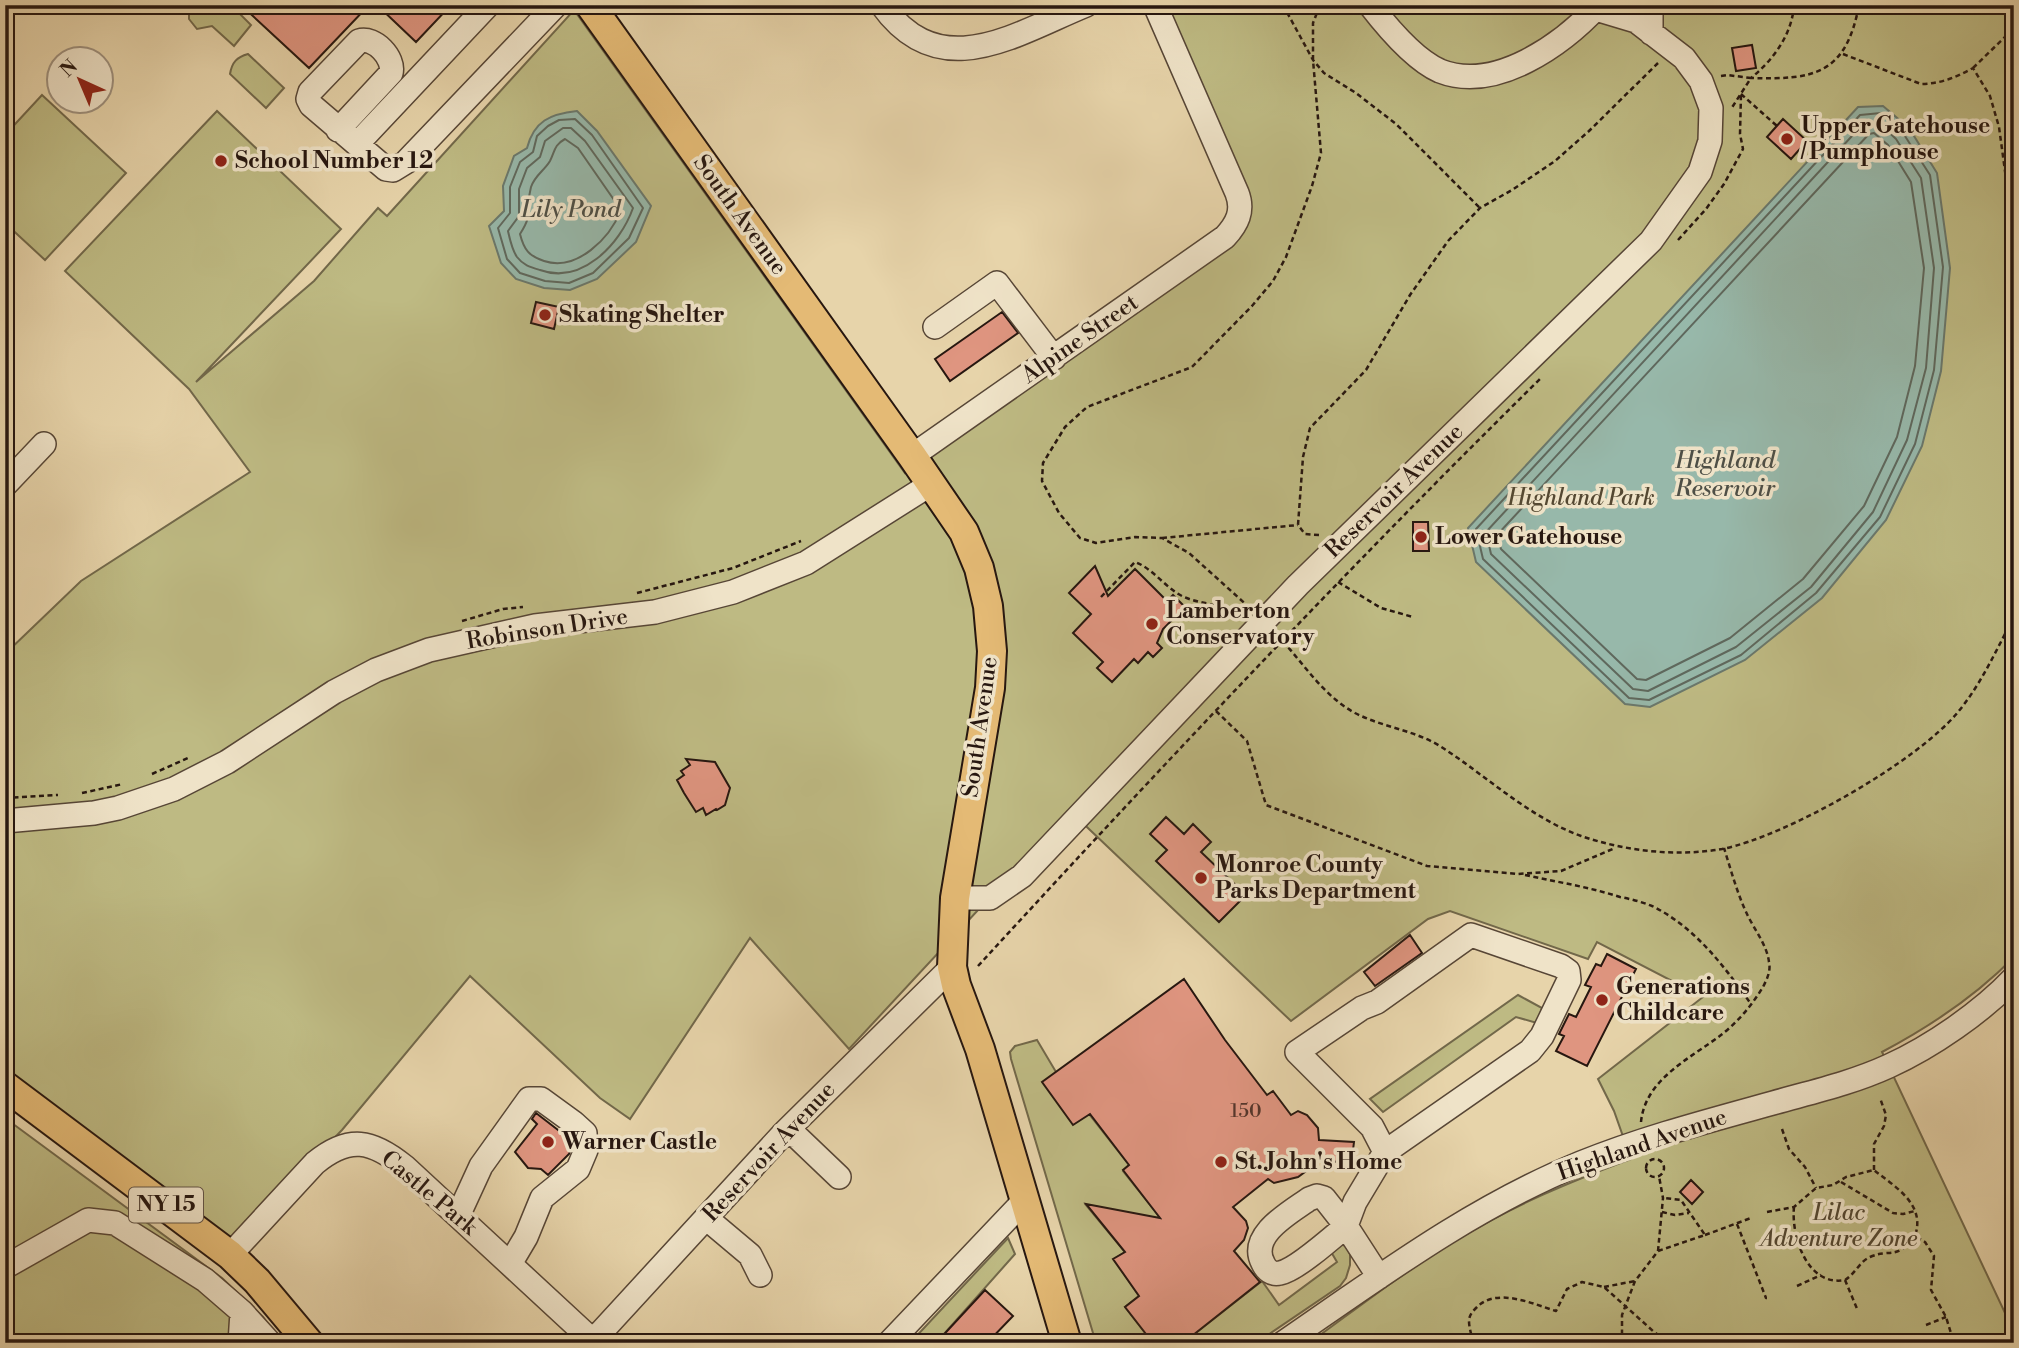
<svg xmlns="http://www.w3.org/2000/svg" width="2019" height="1348" font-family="'Libre Bodoni',serif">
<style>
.green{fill:#beba83;stroke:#72684a;stroke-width:2}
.water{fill:#97b8aa;stroke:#6a786c;stroke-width:2}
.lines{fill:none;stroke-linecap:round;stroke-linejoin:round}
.shore{stroke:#5f685d;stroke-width:2}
.building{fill:#df9580;stroke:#271710;stroke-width:2}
.minor-casing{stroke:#574636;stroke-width:26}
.major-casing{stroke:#271710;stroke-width:32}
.path{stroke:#271710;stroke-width:2.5;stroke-dasharray:5 3.5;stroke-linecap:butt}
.minor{stroke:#efe3c8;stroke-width:23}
.major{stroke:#e4ba75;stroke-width:28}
.poi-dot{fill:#8f2418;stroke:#efe3c8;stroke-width:2.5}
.labels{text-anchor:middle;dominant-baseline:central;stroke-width:7;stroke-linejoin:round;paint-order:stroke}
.number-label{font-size:19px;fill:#55362c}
.shield{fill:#efe3c8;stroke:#635447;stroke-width:2}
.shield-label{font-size:21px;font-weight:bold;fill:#271710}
.poi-label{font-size:23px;font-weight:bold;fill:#271710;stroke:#efe3c8;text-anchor:start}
.street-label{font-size:23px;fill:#271710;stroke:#efe3c8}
.park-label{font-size:23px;font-style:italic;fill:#544832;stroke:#efe3c8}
.water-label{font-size:24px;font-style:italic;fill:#4e4f46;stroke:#efe3c8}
</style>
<rect width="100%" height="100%" fill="#e7d4aa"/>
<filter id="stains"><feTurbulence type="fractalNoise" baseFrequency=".00286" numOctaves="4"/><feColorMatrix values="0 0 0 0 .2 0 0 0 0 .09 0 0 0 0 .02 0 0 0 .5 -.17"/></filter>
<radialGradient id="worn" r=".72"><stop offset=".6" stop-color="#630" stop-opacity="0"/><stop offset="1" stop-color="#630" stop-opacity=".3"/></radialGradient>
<!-- green -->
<path class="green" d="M189 5H231L251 25 234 46 212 26 197 29 189 19Z
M1165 5H2014V957C1975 997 1931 1026 1882 1052L2014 1332V1343H1309C1359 1307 1407 1269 1460 1238 1514 1205 1572 1181 1631 1159L1614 1111 1598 1079 1703 997 1597 942 1588 959 1450 911 1428 919 1291 1021 1070 811 849 1049 750 938 630 1119 600 1098 470 976 342 1130 239 1236 230 1238 5 1072V654L81 581 250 472 189 389 65 271 217 111 341 229 196 382 314 281 378 208 387 216 574 10 905 473 1036 382 1239 235Z
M248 54 284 88 266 108 230 74C232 62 237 57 248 54Z
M42 95 126 173 45 260 5 223V135Z
M1518 995 1542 1008 1537 1023 1516 1017 1383 1112 1370 1099Z
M1037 1040 1056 1072 1129 1165 1123 1171 1164 1222 1086 1205 1125 1252 1114 1259 1139 1296 1125 1307 1153 1343H1096L1011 1059 1010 1052 1015 1046Z
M5 1118 222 1278 263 1317 281 1343H5Z
M1008 1238 1015 1254 936 1343H910Z
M1340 1244 1346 1246 1350 1254V1265L1346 1278 1340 1286 1256 1343H1183L1262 1281 1279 1305 1337 1262 1330 1250Z"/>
<!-- water -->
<path class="water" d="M1883 106 1909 128 1937 173 1950 268 1941 371 1922 446 1886 520 1822 598 1745 660 1650 707 1625 704 1476 562 1468 528 1858 107Z
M577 111 597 131 651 206 636 242 597 279 570 290 544 288 516 279 501 263 489 226 504 211 503 186 514 156 527 148C534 121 550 114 577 111Z"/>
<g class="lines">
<!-- shore -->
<path class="shore" d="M1881 113 1903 133 1930 175 1943 267 1934 370 1915 444 1880 517 1816 593 1741 655 1649 700 1629 698 1483 559 1476 529 1860 115Z
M575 119 592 135 643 208 629 238 593 273 569 283 545 281 520 273 507 259 498 228 510 213V187L520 162 533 152 537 136 548 126 559 120Z
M1878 122 1896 139 1921 178 1934 268 1926 368 1907 440 1873 512 1811 587 1736 647 1648 691 1633 689 1491 554 1486 532 1864 123Z
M563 128H571L585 141 633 208C620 245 581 285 540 270 530 267 523 265 517 257 512 250 510 240 508 231L519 216V189L527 168 540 157 545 141Z
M1874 133 1888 145 1911 182 1924 268 1915 366 1897 437 1864 506 1803 579 1730 638 1646 680 1637 679 1501 549 1497 535 1869 134Z
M565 139 578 148 621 210C610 238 577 272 544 261 529 256 524 250 520 234 535 211 525 208 531 187 535 175 544 171 550 161 555 151 554 145 565 139Z"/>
</g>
<!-- building -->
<path class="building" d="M241 5H369L309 68Z
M377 5H451L416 42Z
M1752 45 1756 68 1736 71 1732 48Z
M1783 119 1807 141 1791 159 1767 137Z
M536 302 559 307 554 329 531 323Z
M1002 312 1018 333 950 381 935 359Z
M1413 522H1428L1429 551H1413Z
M1095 566 1108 596 1135 569 1167 601 1173 595 1185 607 1163 629 1157 643 1162 648 1153 657 1148 652 1138 663 1134 659 1112 682 1097 668 1103 662 1073 633 1091 614 1069 593Z
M686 759 715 762 730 788 725 805 717 810 716 809 706 815 703 808 696 812 684 793 677 780 684 775 681 771 690 765Z
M1166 817 1184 834 1193 824 1211 842 1201 852 1246 895 1219 922 1156 861 1167 850 1150 834Z
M1410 935 1422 953 1375 986 1364 972Z
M1607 954 1636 969 1587 1066 1556 1051 1564 1036 1559 1034 1569 1014 1576 1017 1591 987 1585 985 1596 964 1601 966Z
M1184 979 1225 1040 1267 1095 1273 1091 1291 1115 1298 1111 1307 1115 1318 1128 1319 1140 1354 1142 1351 1166 1319 1157 1309 1169 1298 1177 1274 1183 1268 1179 1233 1207 1246 1221 1248 1228 1244 1240 1234 1251 1260 1282 1183 1343H1153L1125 1307 1139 1296 1113 1259 1125 1252 1086 1204 1160 1218 1123 1170 1129 1165 1090 1114 1073 1125 1042 1082Z
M536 1113 571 1140 568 1147 571 1150 569 1154 548 1175 541 1169 528 1168 515 1152 537 1124 532 1119Z
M1691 1180 1703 1192 1692 1204 1680 1192Z
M985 1290 1013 1316 987 1343H936Z"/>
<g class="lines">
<defs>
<path id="minor" d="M882 5C940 86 1015 34 1086 5
M1370 5C1387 27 1415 60 1440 71 1496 93 1563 44 1599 5
M1651 33V5
M338 130 391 73C395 58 374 36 359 41L310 92 308 99 311 105 386 169 393 170 406 162 556 5
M357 144 488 5
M935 327 997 283 1054 358
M912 456 1225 237C1237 224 1244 211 1237 193L1155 5
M5 485 44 444
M5 821 94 813 118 808 174 789 227 762 334 692 376 670 429 650 535 626 655 612 733 592 806 563 931 484
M955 898H990L1022 876 1298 585 1651 241 1700 172 1710 141 1711 108 1701 81 1684 58 1636 21 1596 9
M783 1134 795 1135 839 1177
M1317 1196 1324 1198 1346 1226C1333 1237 1296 1270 1280 1273 1272 1275 1266 1270 1263 1263 1248 1235 1291 1212 1309 1199Z
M458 1216 481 1166 529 1099H541L574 1123 585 1133 586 1150 578 1169 542 1198 526 1237 510 1264
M706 1218 750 1255 760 1275
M230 1255 315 1163C349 1135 372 1140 405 1167L593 1341
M5 1267 88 1220 115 1223 205 1280 242 1312 270 1343
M1379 1277 1346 1226 1355 1202 1385 1152 1372 1127 1297 1052 1362 1008 1377 1002 1471 935 1561 966 1568 971 1569 980 1542 1036 1530 1051 1385 1152
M240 1343 242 1312
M591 1343 783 1134 952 967
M889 1343 1024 1201
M1283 1343C1379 1277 1473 1207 1581 1163 1643 1138 1708 1121 1773 1103 1812 1092 1852 1083 1889 1066 1931 1047 1982 1012 2014 978"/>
<path id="major" d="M590 5 912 456 964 532 979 568 988 606 992 651 990 688 955 898 952 967 956 985 980 1049 1067 1343
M5 1086 230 1255 257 1281 309 1343"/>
</defs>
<!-- minor casing -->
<use href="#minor" class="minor-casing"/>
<!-- major casing -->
<use href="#major" class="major-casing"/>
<!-- path -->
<path class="path" d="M1283 5 1313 60 1324 73 1356 93 1396 124 1480 208
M1794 5C1792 35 1773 60 1751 78 1815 80 1846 74 1859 5
M1843 54 1921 84C1940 84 1957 77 1973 68L1990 96 1999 127 2014 237
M1973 68 2008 34 2014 25
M1721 76 1727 75 1751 78 1731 109
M1741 94 1777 126
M1678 240 1706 209 1724 184 1743 149 1740 134 1741 94
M1319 535 1305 534 1298 525 1303 457 1310 428 1366 370 1410 295 1448 241 1480 208 1512 190 1555 161 1589 131 1658 63
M1162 538 1298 525
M1338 582 1381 608 1413 617
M637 593 733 568 801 541
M1101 597 1135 562C1154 569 1166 589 1184 597 1200 604 1218 603 1232 613
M1250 608 1189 553 1162 538 1135 537 1096 543 1080 538 1059 513 1042 481 1043 463 1065 427 1087 407 1192 367 1252 306 1273 281 1286 257 1312 186 1321 153 1313 60V23L1320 5
M462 621 503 609 523 607
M1277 635C1303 662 1322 695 1355 713 1384 728 1416 730 1443 748 1489 778 1529 817 1581 836 1625 851 1676 857 1722 849 1785 837 1917 762 1958 712 1982 683 1996 650 2014 617
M1216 711 1247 741 1266 805 1427 866 1518 874 1561 871 1615 848
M152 774 188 758
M82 793 123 784
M5 798 58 795
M1525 875C1557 882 1589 887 1620 897 1631 899 1642 902 1652 906 1695 927 1724 966 1751 1004
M978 966C1161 767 1347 569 1540 379
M1641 1122C1645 1079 1691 1058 1721 1035 1738 1022 1752 1005 1763 987 1767 979 1771 971 1769 962 1767 945 1754 929 1747 914 1737 893 1731 870 1724 848
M1782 1129 1789 1149 1805 1167 1816 1188
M1646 1168a9 9 0 1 1 18 0a9 9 0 1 1-18 0Z
M1874 1170V1144L1884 1126 1886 1115 1880 1098
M1841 1182 1893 1213 1903 1214 1915 1211
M1794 1207C1791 1236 1807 1287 1845 1280L1858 1311
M1662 1212 1675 1215 1689 1213
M1767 1212 1794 1207 1816 1188 1833 1185 1846 1177 1874 1170C1895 1187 1926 1204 1915 1236L1925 1242 1934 1256 1931 1290 1946 1317 1954 1343
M1737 1224 1766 1298H1767
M1705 1235 1751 1218
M1658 1251 1705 1235 1681 1200 1664 1198
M1845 1280C1855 1274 1860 1261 1870 1257 1890 1248 1897 1261 1915 1236
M1797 1286 1821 1275
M1604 1287 1635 1281
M1926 1325 1946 1317
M1473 1343C1472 1336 1469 1328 1469 1321 1469 1315 1473 1311 1477 1307 1497 1287 1533 1304 1556 1311L1567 1289 1582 1282 1604 1287 1653 1331 1669 1343
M1622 1343V1315L1635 1281 1658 1251 1663 1198 1659 1176"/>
<!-- minor -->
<use href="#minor" class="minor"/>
<!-- major -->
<use href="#major" class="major"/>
</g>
<!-- markers -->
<g class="poi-dot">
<circle cx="1787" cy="139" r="7"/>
<circle cx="221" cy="161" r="7"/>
<circle cx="545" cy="315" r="7"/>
<circle cx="1421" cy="537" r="7"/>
<circle cx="1152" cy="624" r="7"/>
<circle cx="1201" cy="878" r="7"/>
<circle cx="1602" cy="1000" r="7"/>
<circle cx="548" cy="1142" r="7"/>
<circle cx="1221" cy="1162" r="7"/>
</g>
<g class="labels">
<!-- number labels -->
<g class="number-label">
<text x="1246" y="1111">150</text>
</g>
<!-- shield labels -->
<rect class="shield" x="129" y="1187.5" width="74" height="35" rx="5"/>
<g class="shield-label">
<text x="166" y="1205">NY 15</text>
</g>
<!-- poi labels -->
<g class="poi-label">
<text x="1801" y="126">Upper Gatehouse<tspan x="1801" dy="26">/ Pumphouse</tspan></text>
<text x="235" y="161">School Number 12</text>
<text x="559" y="315">Skating Shelter</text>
<text x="1435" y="537">Lower Gatehouse</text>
<text x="1166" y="611">Lamberton<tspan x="1166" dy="26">Conservatory</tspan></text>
<text x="1215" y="865">Monroe County<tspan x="1215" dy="26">Parks Department</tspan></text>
<text x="1616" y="987">Generations<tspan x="1616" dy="26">Childcare</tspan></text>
<text x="562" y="1142">Warner Castle</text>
<text x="1235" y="1162">St. John's Home</text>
</g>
<!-- street labels -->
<g class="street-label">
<text transform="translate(740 215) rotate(54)">South Avenue</text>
<text transform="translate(1080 339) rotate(-35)">Alpine Street</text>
<text transform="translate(1394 491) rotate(-44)">Reservoir Avenue</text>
<text transform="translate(547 629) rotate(-9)">Robinson Drive</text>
<text transform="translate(980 727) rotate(-82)">South Avenue</text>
<text transform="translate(1642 1145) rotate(-19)">Highland Avenue</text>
<text transform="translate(769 1152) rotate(-47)">Reservoir Avenue</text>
<text transform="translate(429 1193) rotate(40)">Castle Park</text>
</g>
<!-- park labels -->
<g class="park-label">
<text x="1581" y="498">Highland Park</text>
<text x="1839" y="1213">Lilac<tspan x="1839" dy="26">Adventure Zone</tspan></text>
</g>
<!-- water labels -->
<g class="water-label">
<text x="571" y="210">Lily Pond</text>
<text x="1725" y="461">Highland<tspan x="1725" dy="28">Reservoir</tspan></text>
</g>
</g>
<!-- margin -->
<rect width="2019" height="1348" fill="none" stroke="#e7d4aa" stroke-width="28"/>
<rect x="7" y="7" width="2005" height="1334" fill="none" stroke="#271710" stroke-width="3.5"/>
<rect x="14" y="14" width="1991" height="1320" fill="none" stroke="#271710" stroke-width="2"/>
<!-- north arrow -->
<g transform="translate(80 80) rotate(316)"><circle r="33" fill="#efe3c8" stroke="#9f917e" stroke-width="2"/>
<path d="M0-5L12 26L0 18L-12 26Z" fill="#8f2418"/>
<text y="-10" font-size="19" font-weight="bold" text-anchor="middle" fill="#271710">N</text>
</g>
<rect width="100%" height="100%" filter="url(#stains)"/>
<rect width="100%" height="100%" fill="url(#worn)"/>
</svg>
